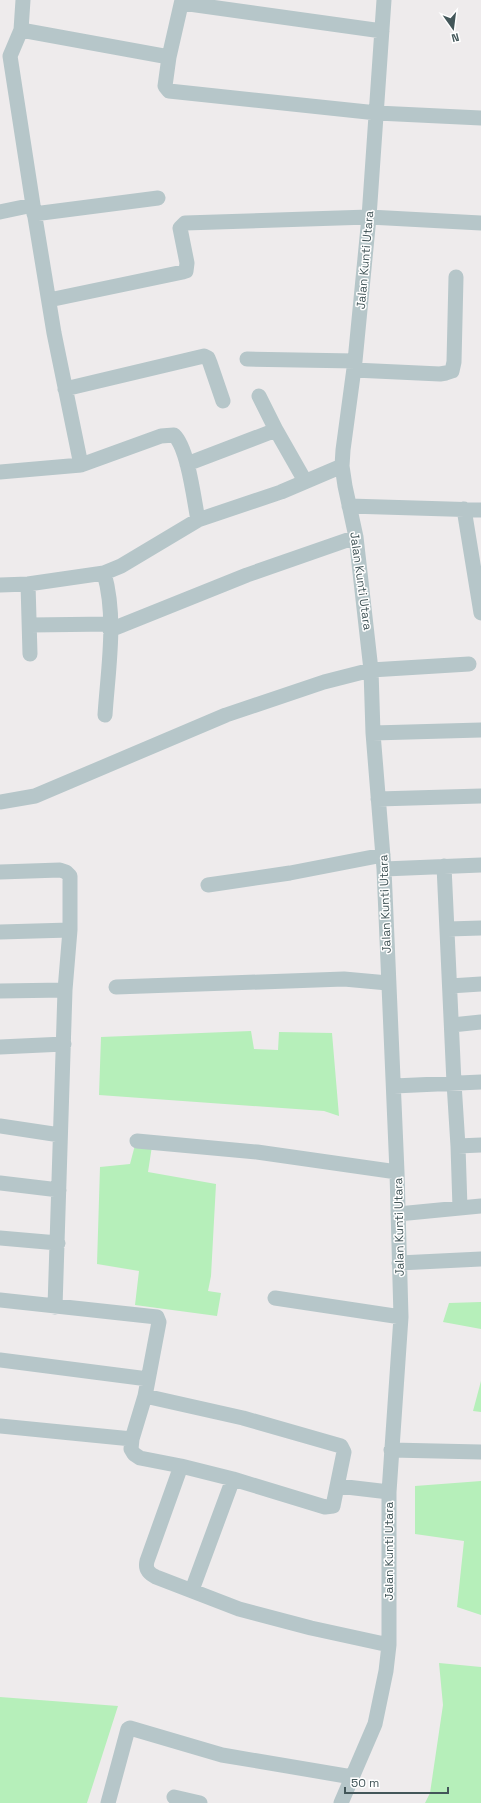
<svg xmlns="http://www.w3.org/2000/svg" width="481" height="1803" font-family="'Space Grotesk',sans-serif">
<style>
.green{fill:#b6efba}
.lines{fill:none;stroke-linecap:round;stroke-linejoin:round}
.street{stroke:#b6c6c9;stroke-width:15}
.labels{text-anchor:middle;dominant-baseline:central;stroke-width:3;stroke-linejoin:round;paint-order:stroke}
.street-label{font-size:12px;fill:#435659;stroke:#fff}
</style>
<rect width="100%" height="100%" fill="#eeebec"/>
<!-- green -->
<path class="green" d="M251 1031 254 1049 278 1050 279 1032 332 1033 339 1116 324 1111 99 1095 101 1037Z
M135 1145 152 1146 148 1172 216 1184 211 1276 208 1291 221 1293 217 1316 135 1305 139 1271 97 1264 100 1167 130 1164Z
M481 1302V1329L443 1322 449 1303Z
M481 1381V1412L473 1411Z
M481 1481V1615L457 1607 464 1541 415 1534V1486Z
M439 1663 481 1667V1803H425L430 1793 443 1705Z
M0 1697 118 1706 87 1803H0Z"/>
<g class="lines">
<!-- street -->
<path class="street" d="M23 0 21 30 10 56 33 205
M182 3 382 31
M21 30 169 57 182 0
M169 57 165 86 169 91 377 113 481 118
M0 212 33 205 54 333 81 465 161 436 174 435C188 448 194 500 198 520
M34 214 158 198
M49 300 183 272 186 271 187 263 180 228 185 223 369 217 481 223
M247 359 355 361
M354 370 440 374 446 373 452 371 454 362 456 277
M65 389 204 356 208 358 210 363 223 401
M259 396 276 430
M187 464 276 430 305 481
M0 472 81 465
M349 506 481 510
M464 509 481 613
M104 573C117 618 108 669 105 715
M28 584 30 654
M0 585 28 584 104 573 121 566 198 520 281 492 342 466
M30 625 111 624
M110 630 247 575 356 537
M373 733 481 730
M378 799 481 796
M0 802 35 796 226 715 324 682 371 670 469 664
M444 866 454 1083 458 1146 460 1208
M384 869 481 865
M0 872 60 870 66 872 70 876V930L65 990 55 1307
M208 885 290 873 383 855
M448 929 481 928
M0 932 70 930
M450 986 481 984
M116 987 344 979 388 983
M0 991 65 990
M452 1025 481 1022
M0 1047 64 1044
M394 1086 481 1082
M0 1126 60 1135
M137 1141 257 1152 397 1172
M458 1146 481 1145
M0 1183 59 1190
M398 1214 481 1206
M0 1238 58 1243
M399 1263 481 1259
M275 1298 401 1317
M0 1300 157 1317 159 1322 145 1396 132 1439
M0 1360 148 1379
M0 1426 132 1439 131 1449 134 1454 140 1458 181 1466 233 1479 325 1507 333 1506 344 1452 341 1446 243 1418 145 1396
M391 1450 481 1452
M181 1466 147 1561C145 1569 148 1573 156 1577L239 1609 311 1628 389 1645
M338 1486 389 1492
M192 1590 233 1479
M174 1797 200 1803
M108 1803 128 1729 130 1728 222 1755 352 1777
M341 1803 375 1724 386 1671 389 1645V1492L401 1317 397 1172 384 869 373 733 371 670 356 537 345 486 342 466 343 450 355 361 369 217 384 0"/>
</g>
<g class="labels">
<!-- street labels -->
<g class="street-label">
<text transform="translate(365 260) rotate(-85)">Jalan Kunti Utara</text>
<text transform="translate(361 581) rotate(82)">Jalan Kunti Utara</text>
<text transform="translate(385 904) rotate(-92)">Jalan Kunti Utara</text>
<text transform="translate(399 1227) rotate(-91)">Jalan Kunti Utara</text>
<text transform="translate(389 1551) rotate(-90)">Jalan Kunti Utara</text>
</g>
</g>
<!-- north arrow -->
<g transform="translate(453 28) rotate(166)" stroke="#ffffff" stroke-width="3" paint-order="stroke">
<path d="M0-3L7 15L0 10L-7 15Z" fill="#435659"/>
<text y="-6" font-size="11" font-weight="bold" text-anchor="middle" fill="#435659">N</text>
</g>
<!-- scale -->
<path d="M345 1787v6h103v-6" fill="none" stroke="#435659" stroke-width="2"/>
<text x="351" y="1787" font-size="12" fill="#435659" stroke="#ffffff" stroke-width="3" paint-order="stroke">50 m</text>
</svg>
